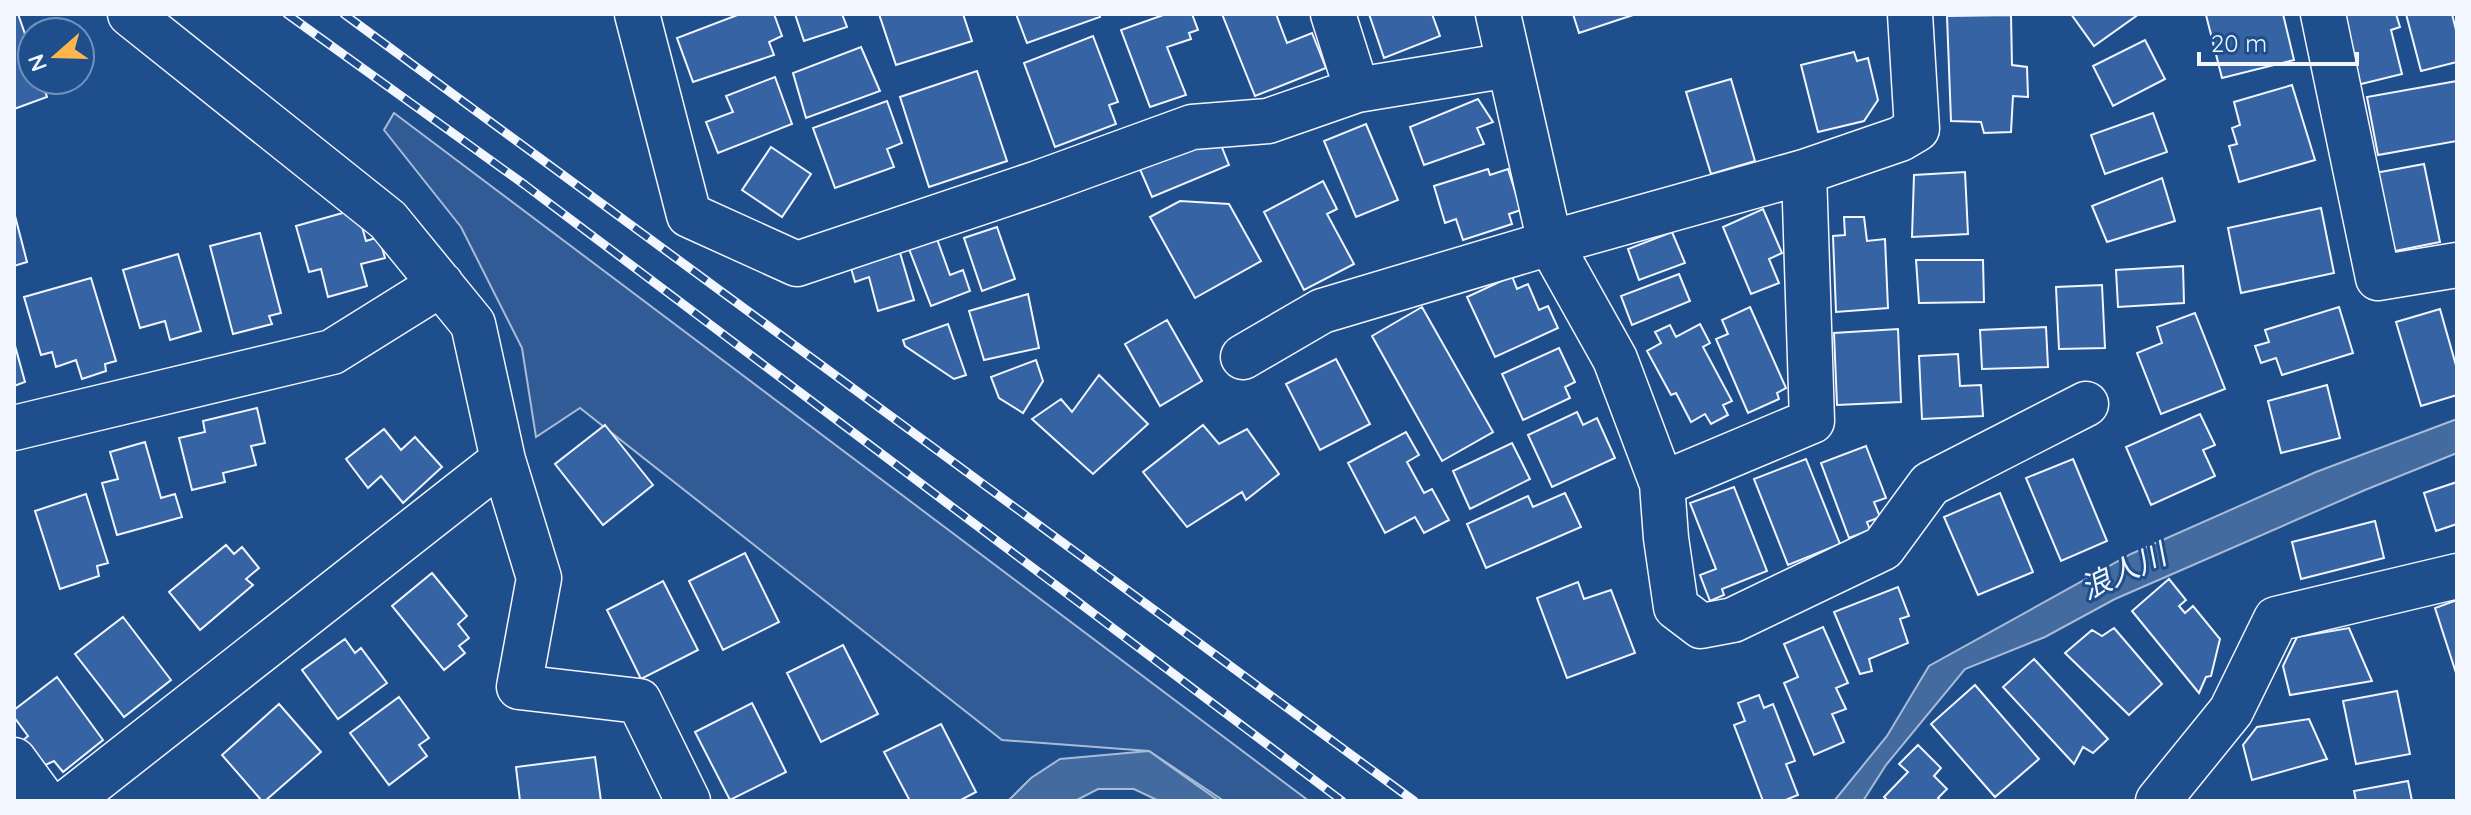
<svg xmlns="http://www.w3.org/2000/svg" width="2471" height="815" font-family="Quicksand,'Noto Sans JP',sans-serif">
<style>
.built{fill:#305b95;stroke:#a8bbd7;stroke-width:2}
.water{fill:#446ba0;stroke:#a8bbd7;stroke-width:2}
.building{fill:#3563a3;stroke:#f2f6ff;stroke-width:2}
.lines{fill:none;stroke-linecap:round;stroke-linejoin:round}
.street-casing{stroke:#f2f6ff;stroke-width:47}
.street{stroke:#1f4e8c;stroke-width:44}
.rail-casing{stroke:#f2f6ff;stroke-width:9}
.rail{stroke:#1f4e8c;stroke-width:6;stroke-dasharray:18;stroke-linecap:butt}
.labels{text-anchor:middle;dominant-baseline:central;stroke-width:6;stroke-linejoin:round;paint-order:stroke}
.water-label{font-size:30px;font-style:italic;fill:#f2f6ff;stroke:#1f4e8c}
</style>
<rect width="100%" height="100%" fill="#1f4e8c"/>
<!-- built -->
<path class="built" d="M394 113 1309 801H1224L1149 751 1002 740 580 408 536 437 522 348 461 227 384 130Z"/>
<!-- water -->
<path class="water" d="M2457 419V453L2365 490 2115 599 2045 637 1965 669 1886 765 1863 801H1834L1887 736 1929 666 2131 554 2316 472Z
M1149 751 1219 801H1159L1134 789H1098L1075 801H1008L1031 778 1060 759Z"/>
<!-- building -->
<path class="building" d="M14 14H18L32 54V80H41L47 97 14 109Z
M740 14H774L782 36 769 42 774 55 693 82 677 38Z
M795 14H842L847 27 804 41Z
M879 14H963L972 41 896 65Z
M1016 14H1099L1100 17 1027 43Z
M1166 14H1192L1198 30 1189 33 1191 39 1167 47 1186 95 1150 107 1121 30Z
M1222 14H1276L1287 43 1312 33 1326 68 1255 96Z
M1369 14H1432L1440 36 1384 58Z
M1573 14H1636L1579 33Z
M2071 14H2139L2094 46Z
M2211 14H2283L2294 60 2222 78 2206 15Z
M2338 14H2396L2400 27 2391 30 2402 74 2357 85Z
M2406 14H2452L2457 34V62L2421 71Z
M2011 15 2012 65 2027 67 2028 97 2013 96 2011 132 1984 133 1981 122 1951 121 1947 16Z
M1093 36 1118 102 1109 105 1116 124 1055 147 1024 63Z
M2145 40 2165 79 2113 106 2093 66Z
M861 47 880 91 806 118 793 73Z
M1854 52 1857 61 1868 58 1878 100 1864 121 1818 132 1801 65Z
M977 71 1007 161 929 187 900 97Z
M775 77 792 124 718 153 706 122 733 112 726 96Z
M1731 79 1755 161 1711 174 1686 92Z
M2457 81V141L2378 155 2367 97Z
M2292 85 2315 160 2239 182 2229 146 2237 144 2232 128 2240 125 2234 102Z
M1478 99 1493 122 1477 128 1484 144 1424 165 1410 127Z
M887 101 902 143 887 149 894 167 835 188 813 128Z
M2153 113 2167 152 2105 174 2091 135Z
M1366 124 1398 200 1356 217 1324 141Z
M1217 135 1229 165 1152 197 1139 167Z
M771 147 811 174 782 217 742 190Z
M2424 164 2440 242 2390 252 2375 173Z
M1488 169 1490 175 1508 169 1521 210 1509 214 1512 224 1463 240 1456 219 1445 223 1434 186Z
M1965 172 1968 234 1912 237 1914 175Z
M2162 178 2175 221 2107 242 2092 206Z
M1323 181 1337 209 1327 214 1354 264 1304 290 1264 212Z
M1180 201 1229 204 1261 261 1195 298 1150 217Z
M2321 208 2334 273 2241 293 2228 228Z
M357 209 366 241 379 237 385 258 361 264 367 286 328 297 321 269 309 272 296 226Z
M1763 209 1782 253 1769 259 1779 283 1751 294 1723 227Z
M14 212 27 262 14 266Z
M1844 217H1864L1867 241 1885 239 1888 308 1836 312 1833 236 1845 235Z
M997 227 1015 279 982 291 964 238Z
M1672 232 1685 263 1639 280 1628 249Z
M260 233 281 313 269 316 272 324 233 334 210 246Z
M937 239 950 275 963 270 970 291 931 306 909 249Z
M898 246 914 300 878 311 869 277 855 282 849 261Z
M178 254 201 331 170 340 165 321 140 328 123 270Z
M1916 260H1983L1984 302 1919 303Z
M2183 266 2184 303 2118 307 2116 270Z
M1679 274 1690 301 1632 325 1621 296Z
M1512 276 1517 289 1528 284 1539 310 1548 306 1558 328 1495 357 1467 297Z
M91 278 116 361 105 364 106 371 82 379 76 360 56 367 52 352 41 355 24 297Z
M2102 285 2105 348 2059 349 2056 287Z
M1028 294 1039 348 984 360 969 311Z
M1422 307 1493 432 1442 461 1372 336Z
M1750 307 1786 388 1777 393 1779 399 1748 413 1716 339 1728 334 1722 320Z
M2339 307 2353 353 2282 375 2276 358 2261 363 2255 346 2269 342 2265 330Z
M2440 309 2457 369V395L2421 406 2396 322Z
M2195 313 2225 389 2161 414 2137 353 2162 343 2157 327Z
M1167 320 1202 381 1160 406 1125 344Z
M948 324 966 375 954 379 905 346 903 340Z
M1700 324 1710 343 1703 347 1732 401 1723 405 1728 415 1711 424 1705 414 1691 422 1676 393 1671 395 1647 351 1661 343 1655 332 1670 325 1676 337Z
M2046 327 2048 367 1982 369 1980 330Z
M1898 329 1901 402 1837 405 1834 333Z
M14 342 25 382 14 386Z
M1559 348 1575 382 1565 387 1570 398 1523 420 1502 374Z
M1958 354 1960 386 1981 385 1983 416 1922 419 1919 356Z
M1336 359 1370 424 1320 450 1286 384Z
M1036 360 1043 381 1023 413 999 398 991 377Z
M1099 375 1148 424 1093 474 1032 419 1061 399 1072 412Z
M2327 385 2340 438 2281 453 2268 401Z
M257 408 265 443 251 446 256 465 223 473 225 482 192 490 179 438 205 432 203 421Z
M1577 412 1583 425 1597 418 1615 458 1552 487 1528 435Z
M2200 414 2215 445 2203 450 2215 476 2151 505 2126 447Z
M605 425 653 485 603 525 555 464Z
M1203 425 1219 444 1247 429 1279 474 1246 500 1242 492 1187 527 1143 472Z
M384 429 401 450 415 437 442 467 403 503 381 476 368 488 346 459Z
M1406 432 1419 455 1407 462 1424 493 1432 489 1449 520 1424 533 1415 517 1385 533 1348 463Z
M145 442 161 498 175 494 182 517 117 535 102 483 118 479 110 452Z
M1512 443 1530 479 1470 509 1453 471Z
M1866 446 1886 498 1874 502 1880 517 1867 522 1870 530 1849 538 1821 463Z
M1806 459 1840 544 1788 565 1754 479Z
M2073 459 2107 541 2061 561 2026 478Z
M2457 482V524L2436 531 2424 493Z
M1734 487 1767 571 1722 589 1724 595 1710 601 1700 575 1716 569 1690 503Z
M1565 493 1581 527 1486 568 1467 524 1528 496 1533 507Z
M2000 493 2033 572 1978 595 1944 517Z
M86 494 108 563 97 566 99 576 60 589 35 511Z
M2375 521 2384 558 2301 579 2292 542Z
M226 545 234 554 242 547 259 568 246 579 253 585 200 630 169 592Z
M745 553 779 622 723 650 689 581Z
M432 573 467 616 458 624 469 638 459 646 465 653 444 670 392 606Z
M2169 579 2186 600 2179 606 2185 613 2193 606 2220 639 2211 676 2206 677 2199 693 2132 611Z
M663 581 698 650 641 679 607 610Z
M1578 582 1584 599 1611 590 1635 653 1567 678 1537 598Z
M1898 587 1909 616 1900 619 1908 643 1869 659 1872 671 1860 674 1834 612Z
M2457 600V676L2435 608Z
M123 617 171 680 124 717 75 654Z
M1823 627 1848 683 1836 688 1846 709 1832 714 1844 742 1814 755 1784 683 1798 677 1784 644Z
M2114 628 2162 684 2129 715 2065 653 2092 630 2102 636Z
M2349 628 2372 681 2290 695 2283 666 2297 637Z
M345 639 355 653 361 648 387 683 338 719 302 670Z
M843 645 878 714 821 742 787 673Z
M2034 659 2108 739 2093 753 2083 747 2074 764 2003 687Z
M57 677 103 740 63 772 54 761 43 766 21 742 28 736 14 717V710Z
M1975 685 2039 759 1995 797 1931 724Z
M2397 691 2410 754 2356 764 2343 701Z
M1759 695 1764 708 1773 704 1795 761 1786 764 1798 795 1783 801H1763L1734 725 1745 721 1738 703Z
M399 697 429 738 419 745 427 756 389 785 350 733Z
M752 703 786 772 730 800 695 732Z
M279 704 321 752 265 801H262L222 755Z
M2309 719 2327 759 2252 780 2243 745 2257 727Z
M941 724 976 792 959 801H910L884 752Z
M1918 745 1941 768 1934 776 1947 789 1938 798 1941 801H1888L1884 797 1908 772 1899 764Z
M595 757 601 801H520L516 767Z
M2408 781 2412 801H2356L2354 791Z"/>
<g class="lines">
<defs>
<path id="street" d="M130 14 388 220 473 324 503 460 539 578 519 687 639 701 688 801
M637 14 689 215 797 264 1038 183 1192 127 1268 121 1357 90 1509 65
M1333 14 1357 90
M1498 14 1550 243 1615 359 1662 484 1666 538 1676 607 1701 626 1733 620 1883 548 1930 484 2086 404
M2323 14 2378 278 2457 265
M1243 357 1322 311 1550 243 1804 172 1900 139 1917 129 1910 14
M14 428 332 352 441 284
M1662 484 1812 421 1804 172
M14 760 44 801
M69 801 503 460
M2158 801 2231 711 2276 619 2457 576"/>
</defs>
<!-- street casing -->
<use href="#street" class="street-casing"/>
<!-- street -->
<use href="#street" class="street"/>
<defs>
<path id="rail" d="M287 14 525 185 1342 801
M344 14 1414 801"/>
</defs>
<!-- rail casing -->
<use href="#rail" class="rail-casing"/>
<!-- rail -->
<use href="#rail" class="rail"/>
</g>
<g class="labels">
<!-- water labels -->
<g class="water-label">
<text transform="translate(2123 571) rotate(-25)">浪人川</text>
</g>
</g>
<!-- border -->
<rect width="2471" height="815" fill="none" stroke="#f2f6ff" stroke-width="32"/>
<!-- north arrow -->
<g transform="translate(56 56) rotate(250)"><circle r="38" fill="#1f4e8c" stroke="#7391ba" stroke-width="2"/>
<path d="M0-6L14 30L0 20L-14 30Z" fill="#ffb74d"/>
<text y="-12" font-size="22" font-weight="bold" text-anchor="middle" fill="#f2f6ff">N</text>
</g>
<!-- scale -->
<path d="M2199 52v12h158v-12" fill="none" stroke="#f2f6ff" stroke-width="4"/>
<text x="2211" y="52" font-size="24" fill="#f2f6ff" stroke="#1f4e8c" stroke-width="6" paint-order="stroke">20 m</text>
</svg>
